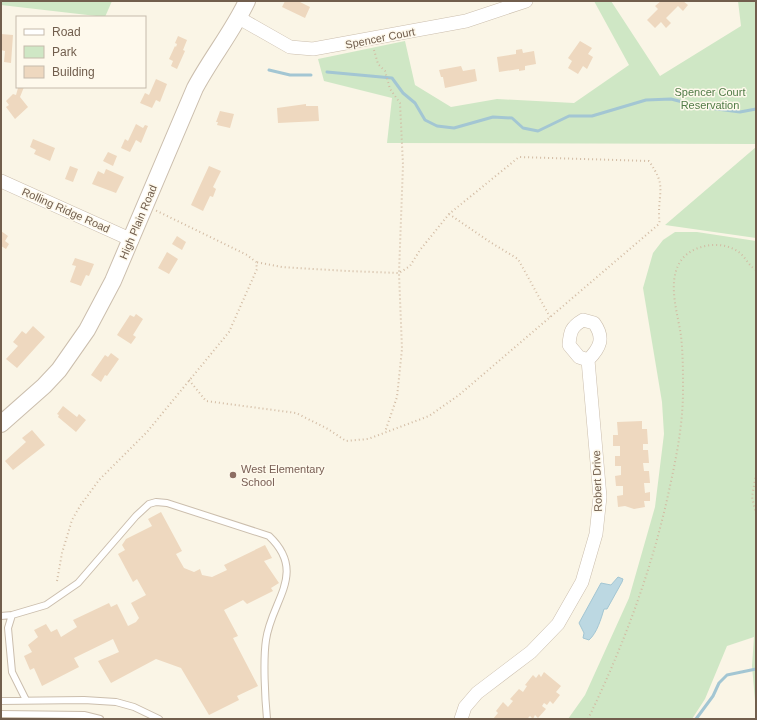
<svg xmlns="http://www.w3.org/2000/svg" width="757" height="720" font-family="Arial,sans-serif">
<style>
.green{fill:#cfe7c5}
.water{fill:#bcd8e2;stroke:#a3c6d3}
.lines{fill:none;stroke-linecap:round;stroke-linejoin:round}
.stream{stroke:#a3c6d3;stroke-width:3}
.building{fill:#eed8bf}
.service-casing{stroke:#cbbead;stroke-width:8}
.minor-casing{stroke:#cbbead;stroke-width:14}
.tertiary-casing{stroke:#cbbead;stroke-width:18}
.path{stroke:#d2bba3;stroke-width:2;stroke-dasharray:1 3;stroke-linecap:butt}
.service{stroke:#fff;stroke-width:6}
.minor{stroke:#fff;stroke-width:13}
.tertiary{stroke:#fff;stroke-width:16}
.education-dot{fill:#8d6e63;stroke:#fef9ec;stroke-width:1.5}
.labels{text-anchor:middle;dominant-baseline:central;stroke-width:3;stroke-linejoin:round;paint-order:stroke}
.street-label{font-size:11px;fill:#715e4d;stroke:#fef9ec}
.park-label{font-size:11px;fill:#527c48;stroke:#fef9ec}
.education-label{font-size:11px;fill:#785e54;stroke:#fef9ec;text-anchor:start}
</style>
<rect width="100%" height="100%" fill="#faf5e6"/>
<!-- green -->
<path class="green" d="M1 1H112L105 17 1 5Z
M594 1H611L660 76 741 26 738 1H756V144L387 143 392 98 324 81 318 59 405 41 415 85 451 107 497 99 574 103 629 65Z
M756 147V238L665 225Z
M675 232H697L756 241V712L752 666 754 637 727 646 705 699 692 719H568L585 695 629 598 655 507 664 434 662 402 643 288 653 253 663 240Z"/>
<!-- water -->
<path class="water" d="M618 577 623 579 622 582 607 609H604C601 619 597 633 589 640L583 638 584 633 579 623 601 583 611 585Z"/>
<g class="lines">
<!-- stream -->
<path class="stream" d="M269 70 290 75H311
M327 72 392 78 403 93 415 103 425 120 437 126 454 128 493 117 512 118 523 128 538 131 569 116H592L646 100 671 99 702 107 740 112 756 109
M696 719 713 696 719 683 727 675 756 669"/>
</g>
<!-- building -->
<path class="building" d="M285 1H298L310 7 305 18 282 7Z
M661 1H683L688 5 683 11 678 6 666 18 671 23 666 28 661 22 655 28 647 20 658 9 655 6Z
M1 34 13 35 11 63 4 62 5 51 1 50Z
M178 36 187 40 183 50 185 51 177 69 171 66 173 61 169 59 175 46 176 47 177 44 175 43Z
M580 41 592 48 588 54 593 57 587 69 583 66 578 74 568 68 572 61 568 58Z
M522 49 523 53 534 51 536 64 525 66V70L519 71V69L499 72 497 57 516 54V50Z
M461 66 463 71 475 69 477 81 445 88 443 77H441L439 70Z
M156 79 167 84 160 102 156 100 152 108 140 103 145 93 149 95Z
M17 87H24L20 97 28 107 15 119 6 107 9 105 6 101 13 94 16 95 18 88Z
M306 104V106H318L319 121 278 123 277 108Z
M220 111 234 114 230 128 217 125 218 122H216Z
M136 124 143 128 145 125 148 126 141 143 136 140 130 152 121 148 125 139 128 141Z
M33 139 55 148 50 161 34 154 36 150 30 147Z
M108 152 117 156 113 166 103 161Z
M70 166 78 169 73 182 65 179Z
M209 166 221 171 213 187 216 189 213 197 210 196 203 211 191 205Z
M106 169 124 177 116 193 92 184 98 171 104 174Z
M1 231 8 236 5 241 9 244 6 249 1 246Z
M177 236 186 242 182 250 172 244Z
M167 252 178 259 169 274 158 268Z
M75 258 94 264 89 276 86 275 81 286 70 282 76 266 72 265Z
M136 314 143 319 133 335 136 337 131 344 117 335 130 315 134 317Z
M33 326 45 337 17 368 6 359 18 346 13 342 22 331 26 334Z
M111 353 119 359 107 376 105 375 101 382 91 375 105 355 108 357Z
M63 406 77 417 79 414 86 420 76 432 58 417 59 415 57 414Z
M642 421V429H647L648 444H643V450H648L649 463H643L644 471H649L650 483H644L645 493 650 492V501H644L645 507 634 509 625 506 618 507 617 496 623 495V486H616L615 476 621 475V466H615V456H620V446H613V435H618L617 422Z
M32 430 45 445 13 470 5 461 26 442 22 438Z
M161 512 182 551 176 554 184 568 194 572 200 569 202 575 212 577 227 570 224 565 265 545 272 558 264 561 279 583 271 588 273 591 247 604 243 600 224 610 238 636 233 638 258 686 237 696 239 700 209 715 181 668 156 659 111 683 98 661 119 652 113 639 74 658 79 667 42 686 34 668 30 670 24 656 32 652 28 645 38 637 34 630 46 624 51 632 57 629 61 637 77 627 73 620 109 603 111 607 117 604 128 626 136 622 139 618 131 603 146 595 137 579 133 582 118 554 125 550 122 545 126 539 152 526 148 519Z
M544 672 561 686 556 692 560 695 553 704 550 701 547 705 544 703 542 706 546 709 538 718 535 715 533 719 530 716 527 719H493L498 713 496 711 503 702 508 707 513 701 510 699 519 689 523 692 527 686 525 685 533 675 536 678 539 674 541 677Z"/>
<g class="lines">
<defs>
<path id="service" d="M12 615 8 628 12 672 26 700
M1 616 12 615 46 605 78 583 136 516 149 504 156 502 167 503 269 536C308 573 271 601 266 640 263 660 265 698 267 719
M1 701 84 700 116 702 134 707 159 719
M1 714 84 715 100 719"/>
<path id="minor" d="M239 18 290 47 313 49 466 21 526 1
M1 181 132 240
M583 320 594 323C605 338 600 348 588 360L579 357 569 345C570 332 571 327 583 320Z
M461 719 465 707 477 693 531 652 558 624 582 582 596 534 600 497 588 360"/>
<path id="tertiary" d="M1 424 44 386 59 370 87 330 113 281 195 88C211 58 233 31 247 1"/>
</defs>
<!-- service casing -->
<use href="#service" class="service-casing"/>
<!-- minor casing -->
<use href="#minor" class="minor-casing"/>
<!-- tertiary casing -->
<use href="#tertiary" class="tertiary-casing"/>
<!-- path -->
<path class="path" d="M374 50 378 64 385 71 390 89 400 103 403 165 399 273 402 349 397 397 385 432
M449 214 490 242 518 259 550 317
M189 380 206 401 296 413 328 429 346 441 368 439 429 416 459 395 659 224C660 221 659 219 659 215 659 188 666 186 649 161L519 157 449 214 420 250 410 266 399 273 347 271 282 267 256 262
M756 474 752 497 756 514
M57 581 62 553 72 520 80 506 99 480 147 432 229 332 257 269 256 262 247 255 155 210
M588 719C624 645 653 567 670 486 677 454 683 423 683 390 683 372 683 354 681 336 678 314 667 283 680 262 691 244 723 239 740 253 746 258 749 266 756 270"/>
<!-- service -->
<use href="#service" class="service"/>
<!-- minor -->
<use href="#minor" class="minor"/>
<!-- tertiary -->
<use href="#tertiary" class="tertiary"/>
</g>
<!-- markers -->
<circle class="education-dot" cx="233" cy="475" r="4"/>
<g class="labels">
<!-- street labels -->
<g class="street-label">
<text transform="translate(380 38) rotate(-11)">Spencer Court</text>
<text transform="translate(66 210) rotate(24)">Rolling Ridge Road</text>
<text transform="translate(138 222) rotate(-67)">High Plain Road</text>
<text transform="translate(597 481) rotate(-92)">Robert Drive</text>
</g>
<!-- park labels -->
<g class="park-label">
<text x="710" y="92">Spencer Court<tspan x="710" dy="13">Reservation</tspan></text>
</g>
<!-- education labels -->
<g class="education-label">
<text x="241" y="469">West Elementary<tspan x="241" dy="13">School</tspan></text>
</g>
</g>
<!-- border -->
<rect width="757" height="720" fill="none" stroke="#715e4d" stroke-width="4"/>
<!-- legend -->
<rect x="16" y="16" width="130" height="72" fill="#fef9ec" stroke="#c6bbac"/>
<rect x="24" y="29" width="20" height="6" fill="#ffffff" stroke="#c6bbac"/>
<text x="52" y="36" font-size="12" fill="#715e4d">Road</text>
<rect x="24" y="46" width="20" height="12" fill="#cfe7c5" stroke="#c6bbac"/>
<text x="52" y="56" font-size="12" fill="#715e4d">Park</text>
<rect x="24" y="66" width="20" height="12" fill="#eed8bf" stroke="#c6bbac"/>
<text x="52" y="76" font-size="12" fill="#715e4d">Building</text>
</svg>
